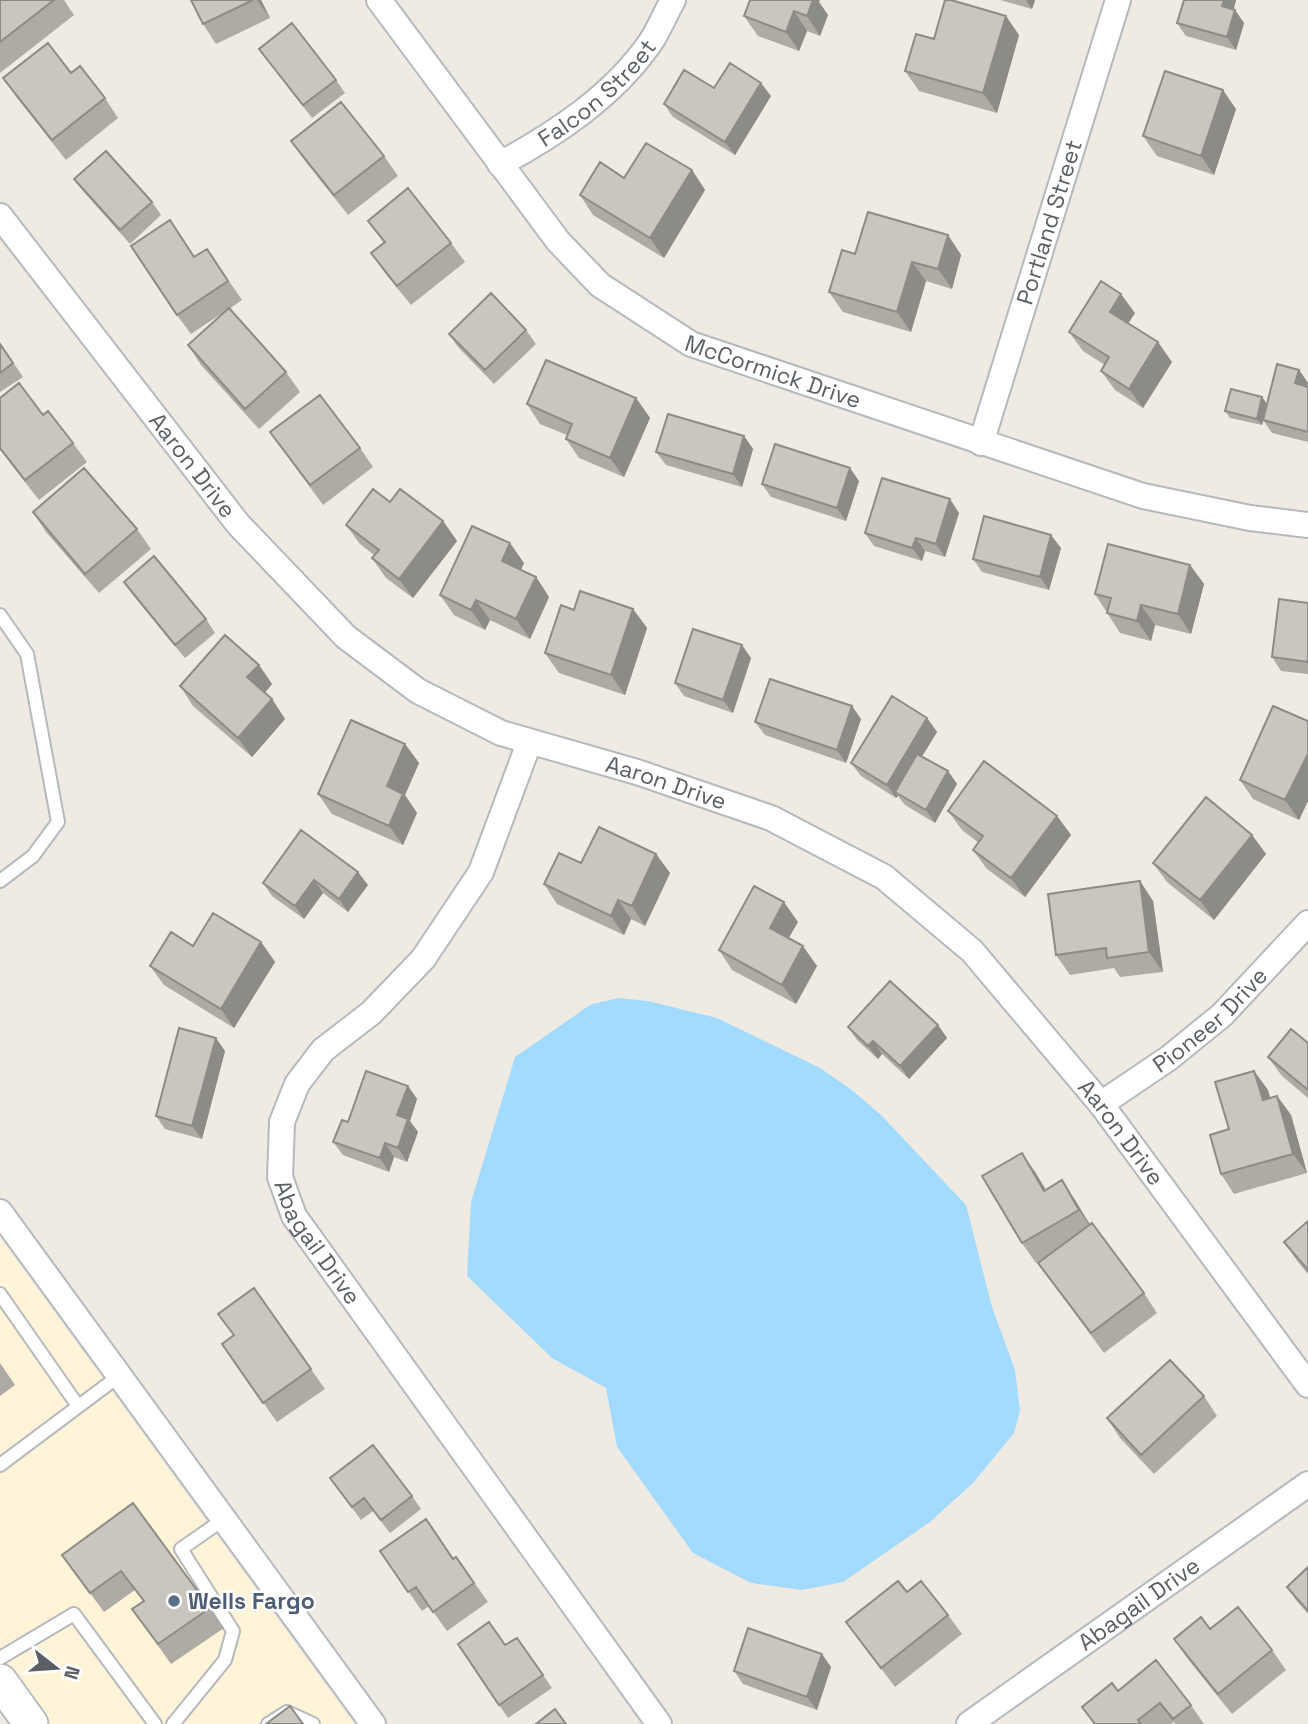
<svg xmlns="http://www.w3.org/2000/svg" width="1308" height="1724" font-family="'Space Grotesk',sans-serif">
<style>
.commercial{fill:#fff4d7}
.water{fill:#a2dbff}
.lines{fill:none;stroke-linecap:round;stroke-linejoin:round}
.service-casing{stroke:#b5b9be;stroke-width:16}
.minor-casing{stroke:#b5b9be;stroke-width:28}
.secondary-casing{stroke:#b6bac0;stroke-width:37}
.service{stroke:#fff;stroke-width:12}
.minor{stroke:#fff;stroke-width:24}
.secondary{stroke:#fff;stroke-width:33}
.wall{fill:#aeaaa4}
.shaded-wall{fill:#8d8b86}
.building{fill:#cac6bf;stroke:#8d8b86;stroke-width:2}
.service-dot{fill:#5c6f8a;stroke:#fff;stroke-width:2.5}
.labels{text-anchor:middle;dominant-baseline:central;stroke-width:5;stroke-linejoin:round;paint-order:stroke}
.street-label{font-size:23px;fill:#5a5f65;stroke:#fff}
.service-label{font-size:23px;font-weight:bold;fill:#4e5e75;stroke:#fff;text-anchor:start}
</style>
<rect width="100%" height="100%" fill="#efebe2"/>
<!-- commercial -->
<path class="commercial" d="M0 1238 354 1724H50L0 1655Z"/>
<!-- water -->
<path class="water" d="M618 998 648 1001 717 1018 820 1068 852 1090 882 1116 966 1205 992 1307 1015 1370 1020 1411 1014 1433 973 1483 930 1522 843 1582 802 1590 751 1583 693 1553 617 1447 606 1388 552 1358 467 1276 471 1202 515 1057 590 1005Z"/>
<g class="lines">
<defs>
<path id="service" d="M0 615 27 654 58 822 33 856 0 881
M0 1294 78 1406
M0 1465 119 1376
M0 1658 74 1614 155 1724
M173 1724 225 1660 233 1631 181 1549 224 1519
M268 1724 287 1712 313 1724"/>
<g id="minor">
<path id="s1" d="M379 0 558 241 600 285 691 344 1143 496 1250 518 1308 525"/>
<path id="s2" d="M500 164C556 134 613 96 650 43 659 30 665 14 673 0"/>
<path id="s3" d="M0 216 238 524 346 637 418 691 501 733 637 772 771 818 884 877 972 951 1101 1104 1308 1385"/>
<path id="s4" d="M981 443 1118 0"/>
<path id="s5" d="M529 743 481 872 423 959 371 1013 323 1050 297 1084 282 1122 280 1177 294 1216 659 1724"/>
<path id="s6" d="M1101 1104 1169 1058 1222 1015 1308 923"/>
<path d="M0 1212 373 1724"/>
<path id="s7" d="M969 1724 1308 1484"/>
</g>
<path id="secondary" d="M0 1681 31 1724"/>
</defs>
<!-- service casing -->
<use href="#service" class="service-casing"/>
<!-- minor casing -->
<use href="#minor" class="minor-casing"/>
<!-- secondary casing -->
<use href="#secondary" class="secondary-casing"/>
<!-- service -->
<use href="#service" class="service"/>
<!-- minor -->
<use href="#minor" class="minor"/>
<!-- secondary -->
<use href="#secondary" class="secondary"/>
</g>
<!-- wall -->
<path class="wall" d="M0 0H64L74 15 0 73Z
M191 0H261L270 18 216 44 203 24Z
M1000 0H1035L1032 9Z
M1184 0H1236L1234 9 1244 23 1236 50 1186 36 1177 23Z
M819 2 828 15 820 36 807 31 799 51 758 36 744 16Z
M1019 35 997 113 919 91 905 71 934 39Z
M259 49 336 80 345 93 312 118Z
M71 73 105 98 118 118 66 160 17 98 3 78Z
M714 88 771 96 735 155 673 117 664 104Z
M1236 109 1214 175 1157 156 1143 136Z
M291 141 384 156 398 176 348 215 305 161Z
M692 170 705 190 664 258 593 215 580 195 624 178Z
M74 179 152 202 161 215 130 244 84 192Z
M368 221 451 243 465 262 411 305 385 273 371 253 384 243Z
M948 235 961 255 952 289 926 281 911 332 843 312 829 292 855 254Z
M207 249 242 300 229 309 286 372 300 392 259 429 201 365 188 345 224 312 191 334 177 315 195 257Z
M1135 313 1128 324 1172 362 1143 408 1115 390 1101 371 1105 365 1083 351 1069 332Z
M526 330 536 344 494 384 458 347 449 334Z
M0 343 23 377 0 392Z
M1299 370 1308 383 1307 387H1308V442L1272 433 1263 420 1262 425 1230 418 1225 411 1262 397 1267 404Z
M0 398 43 415 73 443 87 462 39 500 0 450Z
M636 398 650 418 624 477 579 458 566 439 567 435 540 424 527 404Z
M270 432 360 448 373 467 323 505Z
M744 436 753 449 742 487 666 465 656 452Z
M859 481 846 521 771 497 762 484Z
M390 502 443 521 457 541 413 598 386 578 372 558 374 555 360 544 346 525Z
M33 512 137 529 151 549 99 593 46 532Z
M959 513 945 557 925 551 922 561 874 546 865 533Z
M1061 548 1049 590 982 572 973 559Z
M524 563 520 570 536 577 549 597 530 639 490 620 485 630 454 615 440 595Z
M1190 565 1204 584 1191 634 1155 625 1151 641 1120 633 1095 594Z
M124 582 206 619 215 633 185 658 133 595Z
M1308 603V674L1281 671 1272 657Z
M633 609 647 628 625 695 559 673 545 653 574 610Z
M751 658 733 713 684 696 675 683Z
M259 665 272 684 265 693 272 699 285 719 252 757 193 706 180 686Z
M927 718 937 732 922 756 948 771 957 784 935 823 905 805 898 796 896 798 861 776 851 763Z
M861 719 846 763 765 735 755 722Z
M1308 721V801L1299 820 1253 799 1240 780Z
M405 744 419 763 405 795 417 813 403 845 332 814 318 794Z
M948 811 1057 816 1071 835 1025 897 987 869 973 850 979 843 962 830Z
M301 830 368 885 348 912 323 893 304 919 272 896 263 883Z
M1252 835 1266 854 1214 920 1167 882 1153 863Z
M656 854 670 873 645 926 631 919 624 935 557 904 544 884 581 863Z
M1140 881 1153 901 1163 972 1120 977 1114 968 1070 975 1056 955Z
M798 922 788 938 817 966 796 1004 732 970 719 950Z
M261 942 275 962 234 1028 164 985 150 966 193 946Z
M938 1025 947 1038 909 1079 882 1054 878 1059 857 1040 848 1027Z
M1308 1043V1098L1282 1076 1268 1057Z
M225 1051 202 1139 165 1129 156 1116Z
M1254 1071 1268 1090 1270 1098 1277 1096 1291 1115 1307 1173 1234 1194 1221 1174 1229 1129Z
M408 1086 417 1099 410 1121 418 1132 407 1162 394 1157 389 1172 343 1155 333 1142 348 1122Z
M1035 1172 1046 1190 1075 1200 1090 1224 1144 1293 1157 1313 1104 1353 1038 1263 1045 1257 1036 1263 1022 1243Z
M1308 1221V1274L1298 1262 1284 1242Z
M254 1288 325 1389 277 1422 222 1344 233 1336Z
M0 1363 15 1385 0 1396Z
M1204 1396 1217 1416 1154 1474 1120 1438 1107 1418Z
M330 1478 412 1496 421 1509 390 1533 373 1511 361 1520Z
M133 1503 224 1628 171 1664 132 1609 143 1601 135 1590 104 1612 62 1555Z
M380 1551 453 1559 456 1557 488 1602 447 1631 429 1606 422 1611Z
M1308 1567V1614L1296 1600 1287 1587Z
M907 1592 948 1615 962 1634 895 1687 846 1622Z
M517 1638 552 1688 508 1718 458 1644 505 1645Z
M1174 1639 1272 1650 1286 1670 1232 1714 1187 1658Z
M831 1667 817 1710 743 1684 734 1671Z
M1118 1691 1191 1705 1204 1724H1175L1174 1722 1171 1724H1094L1082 1707Z"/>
<!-- shaded-wall -->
<path class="shaded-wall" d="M257 0H261L270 18Z
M808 0H820L819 2 828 15 820 36 807 16Z
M1026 0H1035L1032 9Z
M1224 0H1236L1231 19 1222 6Z
M1235 10 1244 23 1236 50 1227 37Z
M794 11 807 31 799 51 786 32Z
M1006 16 1019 35 997 113 983 93Z
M761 83 771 96 735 155 725 142Z
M1223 90 1236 109 1214 175 1201 156Z
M692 170 705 190 664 258 650 238Z
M948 235 961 255 952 289 938 269Z
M912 262 926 281 911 332 897 312Z
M1121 294 1135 313 1123 331 1110 312Z
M1158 342 1172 362 1143 408 1129 389Z
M1299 370 1308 383 1304 397 1295 383Z
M1262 397 1267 404 1262 425 1257 419Z
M636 398 650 418 624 477 610 458Z
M744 436 753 449 742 487 733 474Z
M850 468 859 481 846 521 837 508Z
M950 499 959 513 945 557 936 544Z
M443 521 457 541 413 598 399 579Z
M1051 535 1061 548 1049 590 1040 577Z
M916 538 925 551 922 561 912 548Z
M510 543 524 563 516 581 502 561Z
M1190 565 1204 584 1191 634 1178 614Z
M536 577 549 597 530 639 516 619Z
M476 600 490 620 485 630 471 610Z
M1141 605 1155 625 1151 641 1137 621Z
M633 609 647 628 625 695 611 675Z
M742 645 751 658 733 713 723 700Z
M259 665 272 684 261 697 247 677Z
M272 699 285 719 252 757 238 738Z
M852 706 861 719 846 763 837 750Z
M927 718 937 732 899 794 895 792 898 796 896 798 887 785Z
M405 744 419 763 405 795 417 813 403 845 389 826 387 786Z
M1308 754V801L1299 820 1285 800Z
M948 771 957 784 935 823 926 810Z
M1057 816 1071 835 1025 897 1011 878Z
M1252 835 1266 854 1214 920 1200 900Z
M656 854 670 873 645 926 632 906Z
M358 872 368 885 348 912 339 899Z
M314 880 323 893 304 919 295 906Z
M1140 881 1153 901 1163 972 1149 952Z
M618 900 631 919 624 935 611 916Z
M784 902 798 922 783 948 770 928Z
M261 942 275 962 234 1028 221 1009Z
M803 946 817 966 796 1004 782 985Z
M938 1025 947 1038 909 1079 900 1066Z
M216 1038 225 1051 202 1139 192 1126Z
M873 1041 882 1054 878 1059 868 1046Z
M1254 1071 1268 1090 1276 1120 1263 1100Z
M408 1086 417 1099 410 1121 418 1132 407 1162 398 1148 397 1115Z
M1277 1096 1291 1115 1307 1173 1293 1154Z
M385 1143 394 1157 389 1172 380 1158Z
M1022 1153 1035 1172 1058 1210 1044 1191Z
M1062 1180 1075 1200 1092 1229 1079 1210Z
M822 1654 831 1667 817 1710 807 1697Z"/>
<!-- building -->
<path class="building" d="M0 0H54L0 42Z
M191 0H253L203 24Z
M750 0H813L807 16 794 11 786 32 744 16Z
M945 0H951L1006 16 983 93 905 71 916 34 934 39Z
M1184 0H1224L1222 6 1235 10 1227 37 1177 23Z
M292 23 336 80 303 105 259 49Z
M48 43 71 73 80 66 105 98 52 140 3 78Z
M730 63 761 83 725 142 664 104 684 70 714 88Z
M1165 71 1223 90 1201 156 1143 136Z
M341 102 384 156 334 195 291 141Z
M646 143 692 170 650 238 580 195 600 162 624 178Z
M106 151 152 202 120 230 74 179Z
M408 188 451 243 397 286 371 253 385 242 368 221Z
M868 212 948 235 938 269 912 262 897 312 829 292 842 250 855 254Z
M170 220 194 257 207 249 228 281 177 315 131 246Z
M1101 281 1121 294 1110 312 1158 342 1129 389 1101 371 1109 357 1069 332Z
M491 293 526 330 485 370 449 334Z
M229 308 286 372 245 409 188 345Z
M0 344 13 363 0 373Z
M546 360 636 398 610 458 566 439 572 424 527 404Z
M1277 364 1299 370 1295 383 1308 387V432L1263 420Z
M19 383 43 415 48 411 73 443 25 480 0 448V398Z
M1231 389 1262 397 1257 419 1225 411Z
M320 395 360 448 310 485 270 432Z
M668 414 744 436 733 474 656 452Z
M775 444 850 468 837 508 762 484Z
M84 468 137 529 85 574 33 512Z
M882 478 950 499 936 544 916 538 912 548 865 533Z
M373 489 390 502 400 489 443 521 399 579 372 558 379 550 346 525Z
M984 516 1051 535 1040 577 973 559Z
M472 526 510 543 502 561 536 577 516 619 476 600 471 610 440 595Z
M1108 544 1190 565 1178 614 1141 605 1137 621 1107 613 1111 598 1095 594Z
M154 556 206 619 175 645 124 582Z
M580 591 633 609 611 675 545 653 561 605 574 610Z
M1279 599 1308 603V662L1272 657Z
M693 629 742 645 723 700 675 683Z
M225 635 259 665 247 677 272 699 238 738 180 686Z
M770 679 852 706 837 750 755 722Z
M892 696 927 718 887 785 851 763Z
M1273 706 1308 721V754L1285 800 1240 780Z
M351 720 405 744 387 786 403 794 389 826 318 794Z
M917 754 948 771 926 810 895 792Z
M984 761 1057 816 1011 878 973 850 983 836 948 811Z
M1206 797 1252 835 1200 900 1153 863Z
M599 827 656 854 632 906 618 900 611 916 544 884 559 853 581 863Z
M301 830 358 872 339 899 314 880 295 906 263 883Z
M1140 881 1149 952 1107 958 1106 948 1056 955 1048 894Z
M754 886 784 902 770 928 803 946 782 985 719 950Z
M213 913 261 942 221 1009 150 966 171 932 193 946Z
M890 981 938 1025 900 1066 873 1041 868 1046 848 1027Z
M179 1028 216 1038 192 1126 156 1116Z
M1291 1029 1308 1043V1090L1268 1057Z
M366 1071 408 1086 397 1115 408 1119 398 1148 385 1143 380 1158 333 1142 342 1120 348 1122Z
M1254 1071 1263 1100 1277 1096 1293 1154 1221 1174 1210 1135 1229 1129 1215 1082Z
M1022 1153 1044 1191 1062 1180 1079 1210 1022 1243 982 1176Z
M1308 1221V1270L1284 1242Z
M1092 1223 1144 1293 1091 1333 1038 1263Z
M254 1288 311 1369 263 1403 222 1344 234 1335 218 1314Z
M1170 1360 1204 1396 1141 1455 1107 1418Z
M373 1445 412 1496 381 1520 364 1498 352 1507 330 1478Z
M133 1503 210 1608 158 1644 132 1609 144 1601 121 1571 90 1593 62 1555Z
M426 1519 453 1559 456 1557 474 1583 433 1612 416 1587 408 1592 380 1551Z
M1308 1567V1611L1287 1587Z
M898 1581 907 1592 921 1581 948 1615 881 1668 846 1622Z
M1238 1607 1272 1650 1218 1694 1174 1639 1201 1617 1210 1629Z
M489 1622 505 1645 517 1638 543 1675 499 1705 458 1644Z
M748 1628 822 1654 807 1697 734 1671Z
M1156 1660 1191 1705 1173 1719 1160 1703 1138 1720 1141 1724H1095L1082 1707 1112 1683 1118 1691Z
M290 1706 303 1724H266Z
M555 1709 566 1724H536Z"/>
<!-- markers -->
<circle class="service-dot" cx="174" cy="1601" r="7"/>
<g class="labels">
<!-- street labels -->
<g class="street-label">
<text stroke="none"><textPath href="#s2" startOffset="121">Falcon Street</textPath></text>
<text stroke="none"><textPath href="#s4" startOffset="231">Portland Street</textPath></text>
<text stroke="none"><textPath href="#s1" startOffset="556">McCormick Drive</textPath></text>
<text stroke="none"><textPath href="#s3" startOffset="315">Aaron Drive</textPath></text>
<text stroke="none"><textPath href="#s3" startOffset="901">Aaron Drive</textPath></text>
<text stroke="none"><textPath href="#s6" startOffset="138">Pioneer Drive</textPath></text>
<text stroke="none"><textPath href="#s3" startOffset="1489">Aaron Drive</textPath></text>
<text stroke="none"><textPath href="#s5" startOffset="592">Abagail Drive</textPath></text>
<text stroke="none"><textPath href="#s7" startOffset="208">Abagail Drive</textPath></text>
</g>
<!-- service labels -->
<g class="service-label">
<text x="188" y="1601">Wells Fargo</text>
</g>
</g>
<!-- north arrow -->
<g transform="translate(56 1668) rotate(107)" stroke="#ffffff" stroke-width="5" paint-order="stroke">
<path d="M0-5L12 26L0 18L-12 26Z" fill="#5a5f65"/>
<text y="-10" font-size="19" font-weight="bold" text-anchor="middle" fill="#5a5f65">N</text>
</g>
</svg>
